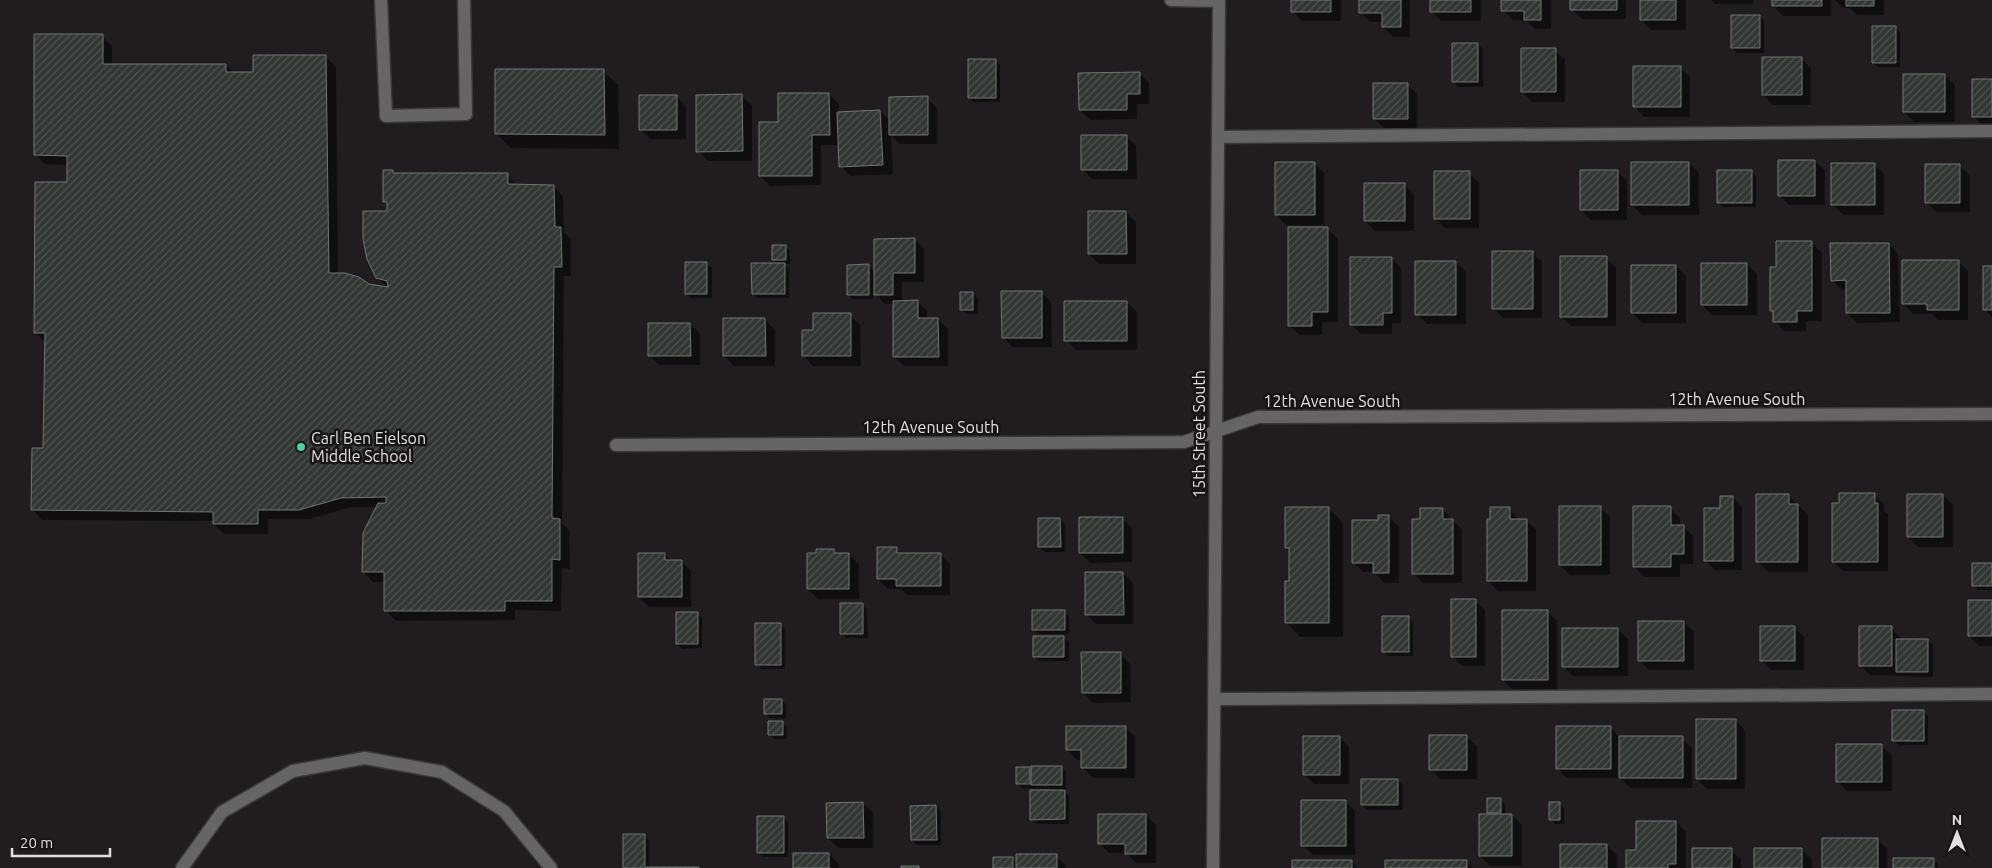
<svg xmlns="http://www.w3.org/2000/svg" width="1992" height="868" font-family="Ubuntu,sans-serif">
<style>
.shadow{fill:#0007}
.building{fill:url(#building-hatch);stroke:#707673}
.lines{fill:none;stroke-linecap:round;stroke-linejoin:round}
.minor-casing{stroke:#3c373a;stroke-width:15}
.minor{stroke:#676465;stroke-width:12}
.poi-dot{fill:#4bd49b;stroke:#181315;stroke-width:2}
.labels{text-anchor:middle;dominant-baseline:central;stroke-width:5;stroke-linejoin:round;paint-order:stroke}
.street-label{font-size:16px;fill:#e2dfe0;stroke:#181315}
.poi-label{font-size:16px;fill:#e2dfe0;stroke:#181315;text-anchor:start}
</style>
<defs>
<pattern id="building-hatch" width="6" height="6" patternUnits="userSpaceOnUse" patternTransform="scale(1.25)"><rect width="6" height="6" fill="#323734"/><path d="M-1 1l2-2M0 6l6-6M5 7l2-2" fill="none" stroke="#4f5451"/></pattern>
</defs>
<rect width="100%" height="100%" fill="#211c1f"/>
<!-- shadow -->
<path class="shadow" d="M1292 0H1341V21H1302L1292 11Z
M1360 0H1410V37H1393L1383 27V22H1370L1360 12Z
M1431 0H1481V21H1441L1431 11Z
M1503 0H1551V29H1535L1526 20H1513L1503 10Z
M1572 0H1626V19H1582L1572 9Z
M1641 0H1686V30H1651L1641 20Z
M1711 0H1753V4H1715Z
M1773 0H1831V16H1783L1773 6Z
M1835 0H1884V15H1857L1850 8H1843Z
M1760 16 1764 21V53H1737L1732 48Z
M1895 27 1900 32V67H1878L1873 63Z
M102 36 112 46V65H226L234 73H254L326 57 336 67 338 274 368 286 388 288 377 277 388 212V206L384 201 393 171 397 175 507 174 517 186H553L563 196 564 232 571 239V276H564L562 523 569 530 570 569 562 568 561 611 515 610V620L396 621 386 611V582H373L363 572 377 507H351L309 519H268V534H224L214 524V521L42 520 33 510 45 449V342L35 332 68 183V165L45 164 35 154Z
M1478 44 1483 49V87H1458L1453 82Z
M1555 50 1565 60V102H1532L1522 92Z
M1801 58 1811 68V105H1773L1763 95Z
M995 60 1000 65V102H974L969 98Z
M1680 67 1690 77V117H1644L1635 107Z
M603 71 618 85 619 149 511 148 496 134Z
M1139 73 1149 83V104H1137V119L1090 120 1080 110Z
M1945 75 1955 85V122H1914L1904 112Z
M1992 80V127H1984L1974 117Z
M1407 84 1417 94V128H1384L1374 119Z
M829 94 839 104V113L880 111 890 121 927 98 937 108V144H900L891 135 893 174 850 176 841 166 839 145H821V185L770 186 760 176 780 123Z
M676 96 686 106V139H650L640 129Z
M742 96 752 106V161H708L698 151Z
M1126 136 1136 146 1137 179H1092L1082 169Z
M1815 161 1825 171V205H1789L1779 195Z
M1314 163 1324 173V225H1286L1276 215Z
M1689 163 1699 173V215H1642L1632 205Z
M1874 164 1884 174V215H1843L1833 205Z
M1960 166 1970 176V212H1936L1926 202Z
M1617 171 1627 181V220H1591L1581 210Z
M1751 171 1756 176V207H1723L1718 203Z
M1469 173 1479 183V228H1445L1435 218Z
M1404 184 1414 194V231H1375L1365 221Z
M1126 212 1136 222V264H1099L1089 254Z
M1328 229 1338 239V322H1322V335H1299L1289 325Z
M915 239 924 249V282H902V302L917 301 927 311V319H938L948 329V366H904L894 356V304H885L873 293V299H853L849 295 869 266 875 272Z
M1812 243 1822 253V321H1806V331H1784L1774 321V314L1771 311 1777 268Z
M1888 244 1898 254 1900 322 1857 323 1847 313V290H1842L1832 280Z
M785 246 790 251V264H784L789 269V298H758L753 294 779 265 774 260Z
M1532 252 1542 262V318H1503L1493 308Z
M1392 258 1401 268V323H1392V334H1361L1351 324Z
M1606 258 1616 268V326H1571L1561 316Z
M1958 261 1968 271V320H1938L1932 314H1913L1904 304Z
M1456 262 1466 272V324H1427L1417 314Z
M707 264 712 268V298H691L686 293Z
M1747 264 1757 274V315H1712L1702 305Z
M1676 266 1686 276V323H1642L1632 313Z
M1992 267V317L1984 309Z
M1041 292 1051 302 1052 347H1013L1003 337Z
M973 293 978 298V314H966L961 309Z
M1127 302 1137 312V350H1076L1066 340Z
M850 315 860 325 861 366H813L803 356 815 331Z
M765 320 775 330V366H734L724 356Z
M690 324 700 334V365H659L649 355Z
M1874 494 1884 504V511L1888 514V571H1843L1833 561 1841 504Z
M1788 495 1808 515V572H1768L1758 562Z
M1943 495 1953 505V547H1918L1908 537Z
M1733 497 1742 507V570H1715L1705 560 1721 509Z
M1600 507 1610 517V575H1570L1560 565Z
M1329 508 1343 523V637H1300L1286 622 1290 582V552L1286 548Z
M1509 508 1519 520H1526L1536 530V591H1498L1488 581 1491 520Z
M1670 508 1680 518V526H1683L1693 536V564H1680V577H1644L1635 567Z
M1443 509 1462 530V583H1423L1413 573 1422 520Z
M1389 517 1399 527V583H1384L1374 572H1363L1353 562 1379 522Z
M1122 518 1132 528V562L1090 563 1080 553Z
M1060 519 1065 524V552H1044L1040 547Z
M896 548 902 554H940L950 564V595H907L901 589H888L878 579Z
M834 551 838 554H849L859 564V599H818L808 589Z
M665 554 671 561H681L691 571V607H649L639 597Z
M1992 564V590H1978L1973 586Z
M1123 573 1133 583V624H1096L1086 614Z
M1475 600 1485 610V666H1462L1452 656Z
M1992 601V646H1979L1969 636Z
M862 605 867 609 868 638H846L841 633Z
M1547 611 1557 621V690H1513L1503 680Z
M1064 612 1069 616V634H1038L1033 629Z
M697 613 702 618V648L682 649 677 644Z
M1408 617 1413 622V656H1388L1384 651Z
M1684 622 1694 632V670H1649L1639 660Z
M780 624 785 629V669H761L756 664Z
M1794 627 1804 637V670H1771L1761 660Z
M1891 628 1901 638V641H1928L1933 645V677L1870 675 1860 665Z
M1618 629 1628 639V676H1573L1563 666Z
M1064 637 1069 642V661H1039L1034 657Z
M1120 654 1130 664 1131 702 1093 703 1083 693Z
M782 700 786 705V718H770L765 713Z
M1924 711 1928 716V745H1898L1893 740Z
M1735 720 1745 730V789H1707L1697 779Z
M782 722 787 727V739H774L769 734Z
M1125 727 1135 737V778H1093L1083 768V760H1077L1067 750Z
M1610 727 1620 738H1682L1692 748V788H1630L1621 778H1567L1557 768Z
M1339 737 1349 747V784H1314L1304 774Z
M1467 737 1477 746V779H1440L1430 769Z
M1882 746 1892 756V791H1847L1837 781Z
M1062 767 1066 772V790L1062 789 1069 796V824H1036L1031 819 1055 789 1022 788 1017 783V768Z
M1398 780 1403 785V810H1367L1362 805Z
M1500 800 1505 804V815H1512L1522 825V866H1490L1480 856 1491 815 1489 813Z
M1345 801 1355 811V855H1313L1303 845Z
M863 803 873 813V848H838L828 838Z
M1559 803 1564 808V824H1555L1551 819Z
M936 807 941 811V845H917L912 840Z
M1146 815 1156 825V863H1136L1126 853H1109L1099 843Z
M783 817 788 822V857H763L758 852Z
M1676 822 1686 832V868H1627L1637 851Z
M644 836 649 840V868H698H624Z
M1877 839 1887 849V868H1823Z
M1607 845 1617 855V868H1561Z
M1731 850 1741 860V868H1693Z
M1802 850 1812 860V868H1755Z
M829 854 839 864V868H794Z
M1056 856 1066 866V868H995L1012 858 1018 864Z
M1933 859 1938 864V868H1894Z
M1352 861 1358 868H1294Z
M1466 861 1473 868H1386Z"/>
<!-- building -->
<path class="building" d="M1291 0H1331V12H1291Z
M1359 0H1401V27H1382V13H1359Z
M1430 0H1471V12H1430Z
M1501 0H1541V20H1524V11H1501Z
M1570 0H1617V10H1570Z
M1640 0H1676V20H1640Z
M1772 0H1822V6H1772Z
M1846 0H1874V6H1846Z
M1731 15H1760V48H1731Z
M1872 26H1896V63H1872Z
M34 34H103V64H226V72H253V55H326L329 273H345L359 277 369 284 388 287 387 281 376 278 367 259 363 239V211H387V202H383V170H393V173H508V184L554 185 555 227H561L562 267H554L552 518 560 519V560L552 559V601H505V611H384V572H362L363 533 378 503H386V497L341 498 299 510H258V524H213V512L31 510 32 448H43L45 333H34L35 182H67V156L34 155Z
M1452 43H1478V82H1452Z
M1521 48H1556V92H1521Z
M1762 57H1802V95H1762Z
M968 59H996V98H968Z
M1633 66H1681V107H1633Z
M495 69H604L605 135 495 134Z
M1140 72V94H1127V110H1079L1078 73Z
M1903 74H1945V112H1903Z
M1972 79H1992V117H1972Z
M1373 83H1408V119H1373Z
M778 93H829L830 135H812V176H759V122H778Z
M742 94 743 151 696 152V95Z
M639 95H677V130H639Z
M928 96V135H889V97Z
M880 110 883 165 839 167 837 112Z
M1081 135H1127V170H1081Z
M1778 160H1815V196H1778Z
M1275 162H1315V215H1275Z
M1631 162H1689V205H1631Z
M1831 163H1875V205H1831Z
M1925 164H1960V203H1925Z
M1580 170H1618V210H1580Z
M1717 170H1752V203H1717Z
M1434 171H1470V219H1434Z
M1364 183H1405V221H1364Z
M1088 211H1126L1127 254H1088Z
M1288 227H1328V312H1312V326H1288Z
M915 238V273H893V295H874V239Z
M1776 241H1812V311H1797V322H1773V311H1770V267H1776Z
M1830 243H1889L1890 313H1846V280L1831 281Z
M772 245H786V260H772Z
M1492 251H1533V309H1492Z
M1560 256H1607V317H1560Z
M1350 257H1392V313H1383V325H1350Z
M1902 260H1959V310H1927V304H1902Z
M1415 261H1456V315H1415Z
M685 262H707V294H685Z
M751 263H785V294H752Z
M1701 263H1747V305H1701Z
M869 264V295H847V265Z
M1631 265H1676V313H1631Z
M1983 266H1992V310H1983Z
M1001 291H1042V338H1002Z
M960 292H973V310H960Z
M918 300V318H938L939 357H893V301Z
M1064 301H1127V341H1064Z
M813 313H851V356H802V330H813Z
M723 318H765L766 356H723Z
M648 323H690L691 356H648Z
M1839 493H1875V503H1878V562H1832V503H1839Z
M1756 494H1789V504H1798V562H1756Z
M1907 494H1943V537H1907Z
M1720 496H1733V561H1704V508H1720Z
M1559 506H1601V565H1559Z
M1633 506H1671V525H1684V554H1671V567H1633Z
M1285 507H1329V623H1285V581H1289V548H1285Z
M1490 507H1510V519H1527V581H1487V519H1490Z
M1420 508H1443V519H1453V574H1412V519H1420Z
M1378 515H1389V573H1373V563H1352V520H1378Z
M1079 517H1123V553H1079Z
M1038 518H1060L1061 547H1038Z
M877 547H897V553H941V586H896V579H877Z
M816 549H834V553H849V589H807V553H816Z
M638 553H665V560H682V597H638Z
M1972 563H1992V586H1972Z
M1085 572H1123L1124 615H1085Z
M1451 599H1476V657H1451Z
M1968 600H1992V636H1968Z
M840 603H863V634H840Z
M1032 610H1065V630H1032Z
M1502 610H1548V680H1502Z
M676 612H698V644H676Z
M1382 616H1409V652H1382Z
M1638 621H1684V661H1638Z
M755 623H781V665H755Z
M1760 626H1795V661H1760Z
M1859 626H1892V666H1859Z
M1562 628H1618V667H1562Z
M1033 636H1064V657H1033Z
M1896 639H1928V672H1896Z
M1081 652H1121V693H1082Z
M764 699H782V714H764Z
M1892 710H1924V741H1892Z
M1696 719H1736V779H1696Z
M768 721H783V735H768Z
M1066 726H1126V768H1081V750H1066Z
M1556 726H1611V769H1556Z
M1429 735H1467V770H1429Z
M1303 736H1340V775H1303Z
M1619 736H1683V778H1619Z
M1836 744H1882V782H1836Z
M1031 766H1062V785H1031Z
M1016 767H1030V784H1016Z
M1361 779H1398V805H1361Z
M1030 790H1065V819L1030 820Z
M1487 798H1501V813H1487Z
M1301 800H1346V846H1301Z
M863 802 864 838H827L826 803Z
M1549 802H1560V820H1549Z
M936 805 937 840H911L910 806Z
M1098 814H1146V854H1125V844H1098Z
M1479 814H1512V856H1479Z
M757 816H784V853H757Z
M1636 821H1676V864H1668V868H1626V850H1636Z
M623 834H645V868H623Z
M1822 838H1878V868H1822Z
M1560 844H1607V868H1560Z
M1692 848H1732V868H1692Z
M1754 848H1802V868H1754Z
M793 853H829V868H793Z
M1016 854H1057V868H1016Z
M993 857H1013V868H993Z
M1893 858H1934V868H1893Z
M1292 860H1352V868H1292Z
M1385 860H1467V868H1385Z
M901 866H919V868H901Z
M646 867H699V868H646Z"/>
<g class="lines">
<defs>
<path id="minor" d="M381 0 386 116 466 114 464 0
M1171 0 1219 1
M1218 137 1992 131
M616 445 1184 442 1258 417 1992 414
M1214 699 1992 694
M182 868 222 812 293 771 365 758 442 772 504 811 551 868
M1213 868 1219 0"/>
</defs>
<!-- minor casing -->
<use href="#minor" class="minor-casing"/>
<!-- minor -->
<use href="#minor" class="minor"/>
</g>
<!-- markers -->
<circle class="poi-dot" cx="301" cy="447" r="5"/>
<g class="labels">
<!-- street labels -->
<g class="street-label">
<text x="1737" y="399">12th Avenue South</text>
<text x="1332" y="401">12th Avenue South</text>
<text x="931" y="427">12th Avenue South</text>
<text transform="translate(1199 434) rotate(-90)">15th Street South</text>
</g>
<!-- poi labels -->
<g class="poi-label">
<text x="311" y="438">Carl Ben Eielson<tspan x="311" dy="18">Middle School</tspan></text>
</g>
</g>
<!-- north arrow -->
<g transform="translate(1957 833)" stroke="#181315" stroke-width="4" paint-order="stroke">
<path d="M0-4L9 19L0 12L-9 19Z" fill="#e2dfe0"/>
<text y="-8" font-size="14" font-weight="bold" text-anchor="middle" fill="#e2dfe0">N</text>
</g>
<!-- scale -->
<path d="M12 848v8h98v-8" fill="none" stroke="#e2dfe0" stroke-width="2.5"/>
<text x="20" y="848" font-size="15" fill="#e2dfe0" stroke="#181315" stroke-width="4" paint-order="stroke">20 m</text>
</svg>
